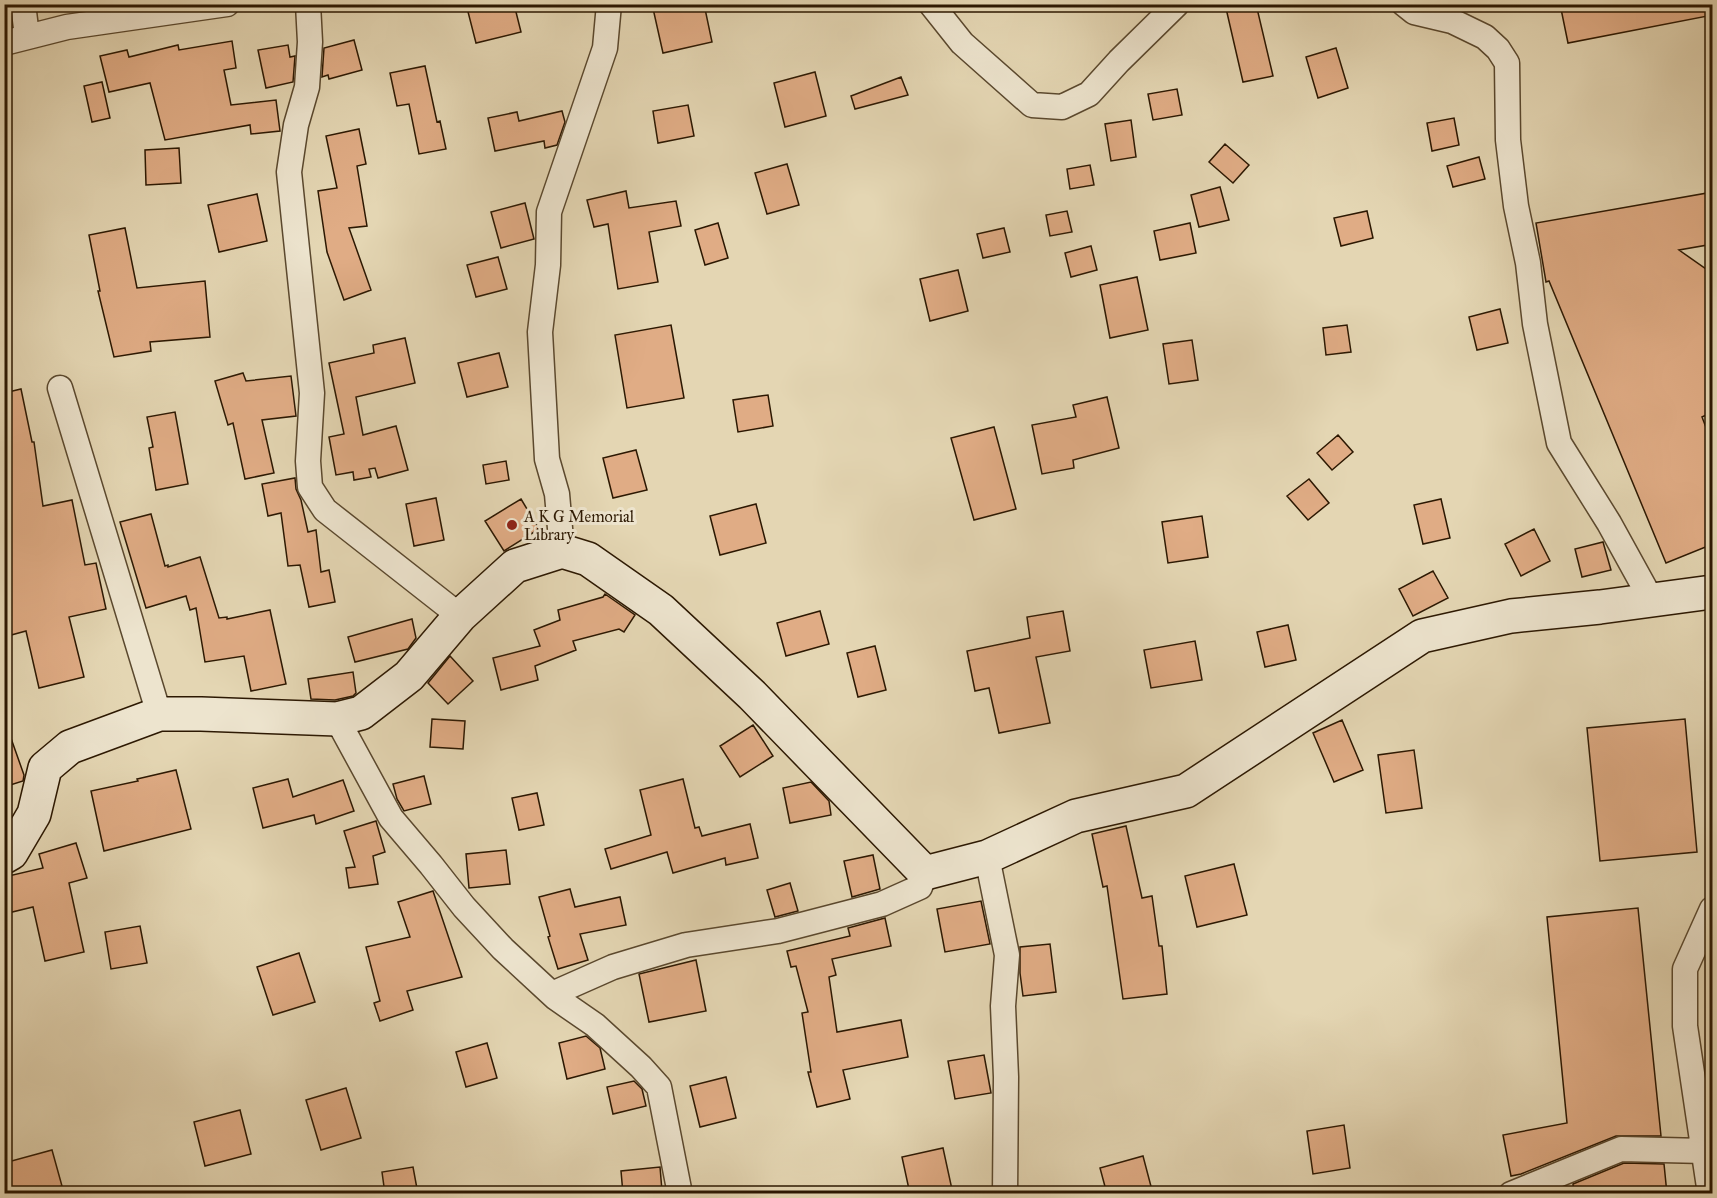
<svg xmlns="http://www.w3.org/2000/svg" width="1717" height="1198" font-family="'IM FELL Great Primer',serif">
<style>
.building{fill:#e0ac85;stroke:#2c1802;stroke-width:1.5}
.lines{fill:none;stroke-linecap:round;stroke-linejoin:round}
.minor-casing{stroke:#5a482e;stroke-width:27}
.secondary-casing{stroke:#2c1802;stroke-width:36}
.minor{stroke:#ede4ce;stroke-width:24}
.secondary{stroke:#ede4ce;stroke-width:33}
.poi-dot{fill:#8f2418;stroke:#ede4ce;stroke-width:2}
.labels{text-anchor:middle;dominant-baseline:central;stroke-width:6;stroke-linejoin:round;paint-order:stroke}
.poi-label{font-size:16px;fill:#2c1802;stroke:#ede4ce;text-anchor:start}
</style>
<rect width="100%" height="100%" fill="#e4d6b3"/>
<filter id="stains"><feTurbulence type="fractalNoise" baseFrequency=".00333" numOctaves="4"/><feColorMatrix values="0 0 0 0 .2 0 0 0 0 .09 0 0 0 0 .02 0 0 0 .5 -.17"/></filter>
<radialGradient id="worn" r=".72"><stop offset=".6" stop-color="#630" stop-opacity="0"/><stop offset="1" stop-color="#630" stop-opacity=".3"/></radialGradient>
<!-- building -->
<path class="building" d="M466 4H514L521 32 476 43Z
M652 4H704L712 42 663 53Z
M1225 4H1256L1273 76 1243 82Z
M1560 4H1713V15L1568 43Z
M354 40 362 70 329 79 328 75 322 77 324 48Z
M232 41 236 68 224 70 231 105 276 100 280 131 251 134 250 125 165 140 150 83 109 92 100 56 127 50 129 57 178 45 179 50Z
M288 45 290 57 295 56 293 82 266 88 258 50Z
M1336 48 1348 88 1318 98 1306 57Z
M425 66 437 122 440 121 446 149 419 154 409 104 397 106 390 73Z
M815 72 826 116 785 127 774 83Z
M901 77 908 95 855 109 851 96Z
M102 82 110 118 92 122 84 86Z
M1177 89 1182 115 1153 120 1148 94Z
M688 105 694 136 658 143 653 111Z
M562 111 565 122 557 145 545 148 544 141 495 151 488 118 517 112 519 121Z
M1454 118 1459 145 1432 151 1427 123Z
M1131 120 1136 157 1111 161 1105 124Z
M359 129 366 164 357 166 367 226 349 228 371 290 344 300 327 252 318 191 337 188 326 136Z
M1225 144 1249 165 1233 183 1209 162Z
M179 148 181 183 146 185 145 150Z
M1479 157 1485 179 1453 187 1447 166Z
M787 164 799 205 767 214 755 173Z
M1090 165 1094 185 1070 189 1067 169Z
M1220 187 1229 220 1199 227 1191 195Z
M626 191 629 208 676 201 681 226 649 232 658 282 618 289 608 224 594 227 587 200Z
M1713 192V244L1679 250 1713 274V412L1702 417 1713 446V515L1707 518 1713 532V544L1666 563 1549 281 1546 282 1536 223Z
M257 194 267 241 219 252 208 205Z
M525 203 534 239 501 248 491 212Z
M1067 211 1072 232 1050 236 1046 215Z
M1367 211 1373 238 1341 246 1334 218Z
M718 223 728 258 705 265 695 230Z
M1190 223 1196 253 1160 260 1154 231Z
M125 228 137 288 205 281 210 337 150 342 151 351 114 357 98 291H100L89 235Z
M1004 228 1010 252 983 258 977 234Z
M1091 246 1097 270 1071 277 1065 253Z
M498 257 507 289 476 297 467 265Z
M958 270 968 311 930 321 920 279Z
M1137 277 1148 330 1110 338 1100 285Z
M1500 309 1508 343 1477 350 1469 317Z
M671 325 684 398 627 408 615 335Z
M1347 325 1351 352 1326 355 1323 328Z
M405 338 415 383 356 397 363 435 396 426 408 470 378 478 375 468 369 469 371 477 354 480 353 472 336 475 329 437 344 434 329 363 374 353 373 345Z
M1192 340 1198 380 1169 384 1163 344Z
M499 353 508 387 467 397 458 363Z
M243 373 246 381 291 376 296 416 262 420 274 473 245 479 233 423 228 425 215 381Z
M21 389 32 442H34L43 506 72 500 85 565 96 563 106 609 69 617 84 677 39 688 26 631 4 637V393Z
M768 395 773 426 738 432 733 400Z
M1107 397 1119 448 1073 460 1074 468 1042 474 1032 425 1076 417 1073 405Z
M175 412 188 484 156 490 149 448 153 447 147 417Z
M994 427 1016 509 974 520 951 438Z
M1338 435 1353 452 1332 470 1317 453Z
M636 450 647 490 613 498 603 458Z
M506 461 509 480 486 484 483 465Z
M295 478 296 489 301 500 308 532 316 530 321 572 329 570 335 602 309 607 300 565 288 566 281 513 268 516 262 484Z
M1309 479 1329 503 1308 520 1287 496Z
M436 498 444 540 414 546 406 504Z
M521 499 539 529 504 551 485 521Z
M1441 499 1450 538 1423 544 1414 505Z
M756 504 766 543 720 555 710 516Z
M151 514 165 566 168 565V567L200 557 219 618 227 617V619L270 610 286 684 251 691 244 656 205 662 196 608 190 610 186 596 146 608 120 522Z
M1202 516 1208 557 1168 563 1162 522Z
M1534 529 1550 561 1521 576 1505 544Z
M1603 542 1611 570 1582 577 1575 549Z
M1433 571 1448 598 1413 616 1399 589Z
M605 594 635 615 624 632 619 629 573 641 576 650 535 666 538 680 501 690 493 658 540 646 534 630 560 620 558 610 603 597Z
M820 611 829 644 786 656 777 623Z
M1063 611 1070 651 1036 657 1050 723 999 733 989 688 975 691 967 651 1030 638 1027 617Z
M412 619 416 638 408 649 355 662 348 637Z
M1288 625 1296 660 1265 667 1257 632Z
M1195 641 1202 680 1151 688 1144 650Z
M875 646 886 690 858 697 847 653Z
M450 656 473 681 448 704 428 683Z
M353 672 356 693 353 696 335 700 311 699 308 679Z
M432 719 465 721 463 749 430 747Z
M1685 719 1697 852 1600 861 1587 728Z
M1342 720 1363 770 1334 782 1313 733Z
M753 725 773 756 740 777 720 746Z
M7 727 24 775 23 781 4 787V728Z
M1414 750 1422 808 1386 813 1378 755Z
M176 770 191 829 104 851 91 791 138 781 137 779Z
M424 776 431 804 404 811 397 799 393 784Z
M288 779 293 797 343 780 354 811 316 824 314 815 263 828 253 788Z
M683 779 695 828 699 827 702 836 750 824 758 858 726 865 725 858 673 873 667 852 611 869 605 849 651 835 640 790Z
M811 782 829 801 831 815 790 823 783 788Z
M537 793 544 825 519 830 512 798Z
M376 821 385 852 373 856 378 884 349 888 346 868 355 867 344 831Z
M1126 826 1142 898 1152 896 1159 946H1162L1167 994 1123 999 1107 886 1103 887 1092 834Z
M76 843 87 878 69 883 84 952 45 961 33 907 4 914V877L43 868 39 854Z
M506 850 510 884 469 888 466 854Z
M873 855 880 889 852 897 844 861Z
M1234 864 1247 915 1197 927 1185 876Z
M790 883 798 911 775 917 767 890Z
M570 889 575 907 620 897 626 925 580 934 588 960 558 969 548 937 550 936 539 897Z
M433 891 462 977 407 991 413 1010 380 1021 374 1003 380 1001 366 947 410 937 398 902Z
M981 901 990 944 945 952 937 909Z
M1638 908 1661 1136H1616L1521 1174 1511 1176 1503 1135 1567 1123 1547 917Z
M885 918 891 946 832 959 836 975 829 977 837 1032 901 1020 908 1057 843 1070 850 1099 817 1107 808 1072H811L802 1013 808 1012 796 966 791 967 787 951 850 936 848 928Z
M140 926 147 963 111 969 105 932Z
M1050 944 1056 992 1023 996 1020 973V947Z
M299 953 315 1002 273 1015 257 967Z
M696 960 706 1011 649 1022 639 974Z
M586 1036 600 1048 605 1069 567 1079 559 1043Z
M487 1043 497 1078 466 1087 456 1052Z
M984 1055 991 1093 955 1099 948 1061Z
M726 1077 736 1118 700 1127 690 1086Z
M634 1081 642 1089 646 1106 613 1114 607 1087Z
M346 1088 361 1138 321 1150 306 1100Z
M240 1110 251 1154 205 1166 194 1122Z
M1344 1125 1350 1168 1313 1174 1307 1131Z
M943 1148 953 1194H910L902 1157Z
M52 1150 62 1186 35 1194H4V1163Z
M1143 1156 1153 1194H1107L1100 1168Z
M1624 1163 1664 1164 1667 1194H1574L1573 1184Z
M413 1167 418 1194H385L382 1172Z
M660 1167 662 1191 623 1194 621 1171Z"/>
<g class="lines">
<defs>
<path id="minor" d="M23 4 27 36
M308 4 310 42 307 87 296 125 289 172 312 393 308 461 310 487 325 510 460 616
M931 4 962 43 1032 105 1062 107 1089 94 1119 61 1177 4
M1404 4 1414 12 1452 21 1485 37 1498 49 1507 63 1508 140 1516 206 1528 263 1535 324 1559 443 1609 523 1652 601
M4 43 67 27 227 4
M60 388 159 714
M562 551 557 494 547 459 540 332 548 265 549 212 605 48 609 4
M337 719 391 818 431 865 464 907 503 949 556 998 595 1025 641 1067 659 1087 680 1194
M987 857 1007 955 1003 1006 1006 1077 1005 1194
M552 994 613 967 686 945 778 931 882 904 920 887 925 873
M1511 1194 1621 1149 1704 1151
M1710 1194 1685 1026V969L1712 909"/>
<path id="secondary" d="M4 857 11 853 34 814 45 768 70 747 159 714H201L337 719 361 713 409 676 460 616 515 566 562 551 588 559 661 610 752 695 925 873 987 857 1076 816 1186 791 1422 636 1511 616 1600 607 1712 592"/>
</defs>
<!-- minor casing -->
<use href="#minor" class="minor-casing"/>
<!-- secondary casing -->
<use href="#secondary" class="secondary-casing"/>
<!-- minor -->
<use href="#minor" class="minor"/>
<!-- secondary -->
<use href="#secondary" class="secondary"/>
</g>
<!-- markers -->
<circle class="poi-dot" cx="512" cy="525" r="6"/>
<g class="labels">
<!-- poi labels -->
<g class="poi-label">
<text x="524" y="516">A K G Memorial<tspan x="524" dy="18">Library</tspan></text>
</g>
</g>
<!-- margin -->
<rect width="1717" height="1198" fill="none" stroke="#e4d6b3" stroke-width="24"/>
<rect x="6" y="6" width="1705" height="1186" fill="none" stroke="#2c1802" stroke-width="3"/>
<rect x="12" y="12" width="1693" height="1174" fill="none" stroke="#2c1802" stroke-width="1.5"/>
<rect width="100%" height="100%" filter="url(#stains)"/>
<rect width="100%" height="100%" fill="url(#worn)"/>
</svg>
